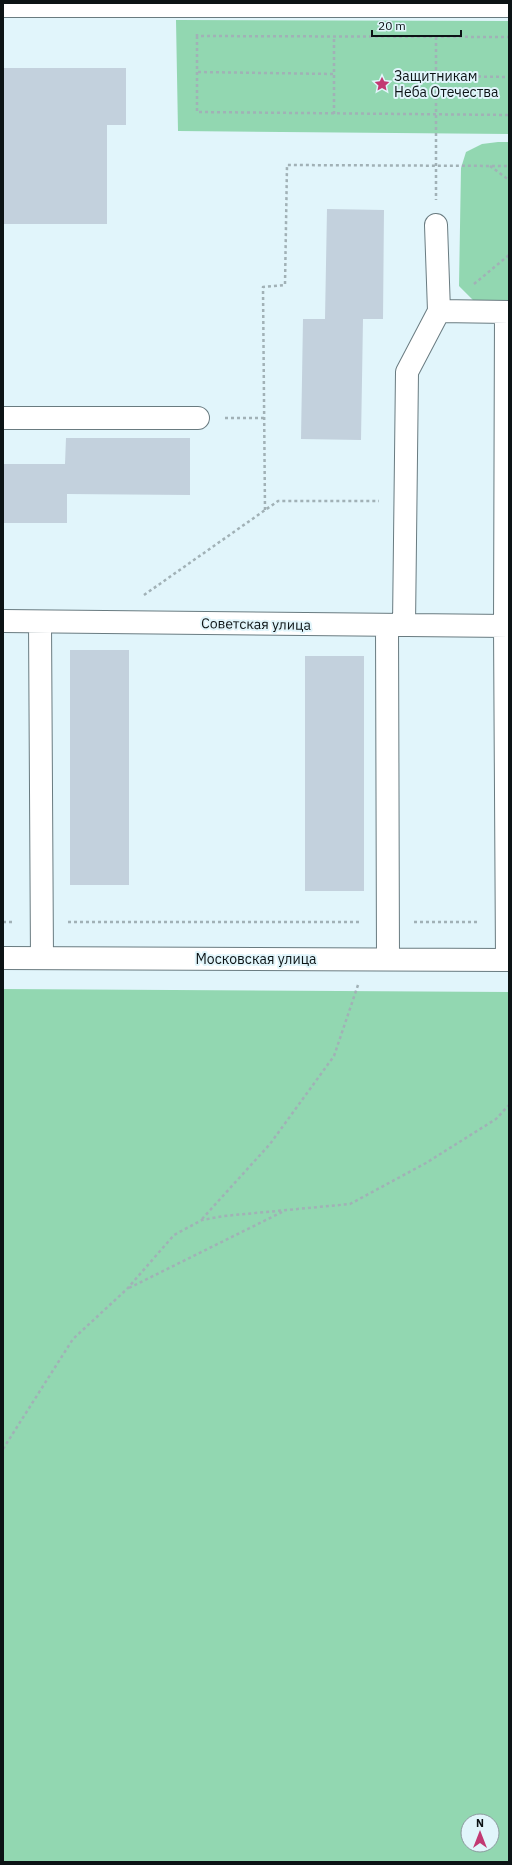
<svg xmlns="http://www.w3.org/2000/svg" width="512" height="1865" font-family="'IBM Plex Sans',sans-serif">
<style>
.green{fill:#92d7b1;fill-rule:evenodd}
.building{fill:#c3d1dd}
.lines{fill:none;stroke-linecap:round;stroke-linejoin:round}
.minor-casing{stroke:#697b80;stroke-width:24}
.path{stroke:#a1b1b6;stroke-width:2.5;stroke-dasharray:3 3;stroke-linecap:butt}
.minor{stroke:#fff;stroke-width:22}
.labels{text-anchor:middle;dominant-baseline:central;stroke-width:4;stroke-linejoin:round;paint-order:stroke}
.poi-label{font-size:14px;fill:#0c1315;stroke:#e1f5fb;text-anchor:start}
.street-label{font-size:14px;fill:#0c1315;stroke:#e1f5fb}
</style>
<rect width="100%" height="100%" fill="#e1f5fb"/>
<!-- green -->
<path class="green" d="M176 20 509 21V134L178 131Z
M498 142H509V302L474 301 459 286 461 168 466 152 482 144Z
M3 989 509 992V1862L3 1861ZM468 1821H492V1845H468Z"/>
<!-- building -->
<path class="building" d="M3 68H126V125H107V224H3Z
M327 209 384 210 383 319H363L361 440 301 439 303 319H325Z
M66 438H190V495L67 494V523H3V464H65Z
M70 650H129V885H70Z
M305 656H364V891H305Z"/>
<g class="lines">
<defs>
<path id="minor" d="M3 6H509
M436 225 439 311 509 312
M506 312 505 626 507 960
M3 418H198
M3 621 509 626
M40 622 42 958
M387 625 388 959
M404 625 407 372 439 311
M3 958 509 960"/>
</defs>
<!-- minor casing -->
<use href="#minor" class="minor-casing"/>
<!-- path -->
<path class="path" d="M197 34V36L509 37
M197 36V112L509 115
M436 37V200
M198 72 334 74
M436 76 509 77
M334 114V36
M490 166 509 180
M474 284 509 255
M225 418H264
M265 510 263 287 285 285 287 165 509 166
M144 595 278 501H379
M3 922H14
M68 922H362
M414 922H480
M202 1219 270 1144 334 1056 358 985
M129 1288 282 1212
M3 1449 73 1339 127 1289 174 1235 202 1220 224 1216 350 1204 426 1163 496 1119 509 1105"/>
<!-- minor -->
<use href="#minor" class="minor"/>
</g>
<!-- icons -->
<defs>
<symbol id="sight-bare" viewBox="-9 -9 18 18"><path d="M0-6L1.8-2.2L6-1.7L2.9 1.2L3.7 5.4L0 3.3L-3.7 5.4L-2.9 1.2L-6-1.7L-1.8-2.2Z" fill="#c23973" stroke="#e1f5fb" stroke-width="2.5" paint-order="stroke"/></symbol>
</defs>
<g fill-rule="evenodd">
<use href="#sight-bare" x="371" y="73" width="22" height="22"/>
</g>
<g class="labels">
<!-- poi labels -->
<g class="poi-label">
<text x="394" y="76">Защитникам<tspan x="394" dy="16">Неба Отечества</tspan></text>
</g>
<!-- street labels -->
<g class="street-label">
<text transform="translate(256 624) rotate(1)">Советская улица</text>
<text x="256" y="959">Московская улица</text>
</g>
</g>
<!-- border -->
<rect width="512" height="1865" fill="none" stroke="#0c1315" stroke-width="8"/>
<!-- north arrow -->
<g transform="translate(480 1833)"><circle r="19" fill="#e1f5fb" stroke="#8c9b9f"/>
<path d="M0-3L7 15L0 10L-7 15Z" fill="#c23973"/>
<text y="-6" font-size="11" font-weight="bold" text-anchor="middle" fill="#0c1315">N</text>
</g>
<!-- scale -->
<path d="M372 30v6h89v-6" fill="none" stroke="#0c1315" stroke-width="2"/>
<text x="378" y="30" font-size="12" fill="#0c1315" stroke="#e1f5fb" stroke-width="3" paint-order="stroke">20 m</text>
</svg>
